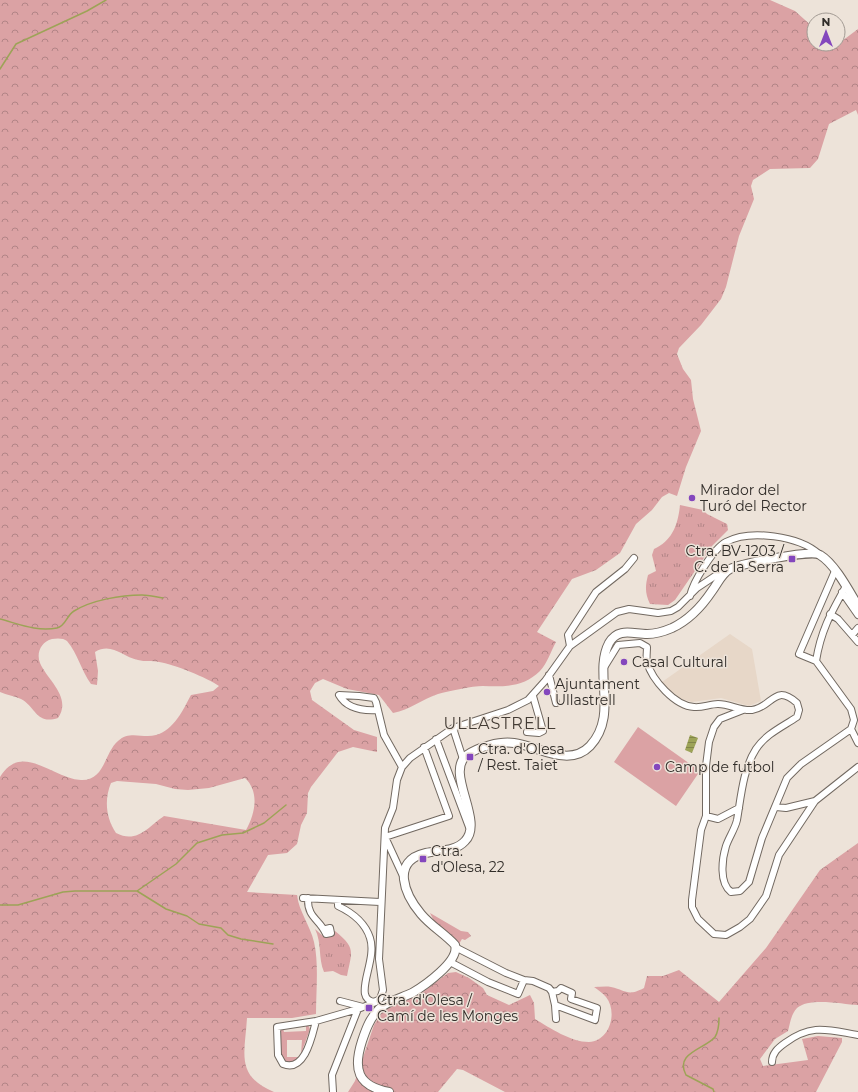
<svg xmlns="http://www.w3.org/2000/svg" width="858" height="1092" font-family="Montserrat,sans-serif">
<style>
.built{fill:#e7d7c8}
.grass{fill:#dba2a4}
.forest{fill:url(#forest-crowns);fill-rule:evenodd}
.park{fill:url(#park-tufts)}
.water{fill:url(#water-rules)}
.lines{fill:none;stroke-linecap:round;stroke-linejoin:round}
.stream{stroke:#9da357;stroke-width:1.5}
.street-casing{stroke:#726961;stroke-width:8}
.secondary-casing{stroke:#726961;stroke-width:10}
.street{stroke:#fff;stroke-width:6}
.secondary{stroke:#fff;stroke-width:8}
.poi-dot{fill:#8447bd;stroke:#ede3d9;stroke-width:1.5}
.labels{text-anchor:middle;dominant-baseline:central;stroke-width:3;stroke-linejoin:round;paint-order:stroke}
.poi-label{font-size:14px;fill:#312d29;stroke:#ede3d9;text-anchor:start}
.quarter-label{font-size:16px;letter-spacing:1px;fill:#443c35;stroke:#ede3d9}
</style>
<defs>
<pattern id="forest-crowns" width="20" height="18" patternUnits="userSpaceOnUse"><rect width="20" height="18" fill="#dba2a4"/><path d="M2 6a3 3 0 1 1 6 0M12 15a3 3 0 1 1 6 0" fill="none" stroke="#b28486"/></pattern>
<pattern id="park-tufts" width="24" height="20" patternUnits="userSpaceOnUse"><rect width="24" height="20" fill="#dba2a4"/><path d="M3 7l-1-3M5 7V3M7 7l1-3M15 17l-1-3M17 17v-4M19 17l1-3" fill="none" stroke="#b28486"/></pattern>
<pattern id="water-rules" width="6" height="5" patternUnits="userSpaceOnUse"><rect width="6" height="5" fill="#9da357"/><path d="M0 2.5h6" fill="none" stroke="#818548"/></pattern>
</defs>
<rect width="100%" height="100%" fill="#ede3d9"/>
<!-- built -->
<path class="built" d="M730 634 752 649 761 701 749 706 721 698 692 702 681 699 667 688 662 682Z"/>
<!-- grass -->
<path class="grass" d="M638 727 700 771 676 806 614 762Z
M308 1025 310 1029 301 1054 302 1040H287V1057H298L299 1058 293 1063 285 1061 281 1054 280 1028H283L284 1032 306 1031V1026Z"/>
<!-- forest -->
<path class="forest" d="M0 0H770L795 11 814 28V44H838L858 29V115L856 110 829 124 818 159 810 168 770 169 753 180 751 186 754 199 739 236 726 287 721 299 701 325 679 348 677 354 683 369 691 380 693 399 701 431 686 467 677 496 669 493 662 497 652 510 636 524 620 553 596 570 572 579 537 632 556 642C551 651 547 664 540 671 524 687 504 687 483 686 472 686 449 691 438 694 422 699 410 710 393 713L379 695 347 689 323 679 315 683 310 691 312 700 354 730 377 737V752L353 747 338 752 311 787 308 793 307 813 301 825 297 844 287 853 268 855 247 892 297 895C299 912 310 925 314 942 319 963 316 992 316 1014L292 1018H247C245 1053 235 1076 274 1092H0V777C22 741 53 779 81 780 105 781 104 753 118 741 130 730 143 739 156 735 174 730 183 710 191 695L213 691 219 686C208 678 173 664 159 662 152 660 145 662 138 660 122 657 112 642 95 652L98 671 97 685 91 684C81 670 78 654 67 641 64 638 57 638 52 639 41 642 36 653 40 663 48 681 72 697 58 718 36 725 36 707 21 699 14 696 7 695 0 692ZM245 778C260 792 255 814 246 830L164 816C148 827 137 844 116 833 106 818 104 800 111 783L117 781 156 784 175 789 188 790 209 788Z
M858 843V1005C842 1004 809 997 797 1008 791 1014 790 1024 788 1031L775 1039 760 1059 763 1066 808 1060 802 1039 818 1036 842 1038V1042L816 1092H505L463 1070 457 1069 438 1092H348L355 1081 374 1025 383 1011 423 992 448 973 456 972 469 978 483 988 487 995 509 1005 530 995 534 1003 535 1019C550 1028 571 1042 589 1042 610 1041 618 1012 606 997 603 993 598 990 594 987 600 987 606 986 611 987 626 990 627 997 644 988L647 976H663L679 970 719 1002 766 948 820 870Z"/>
<!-- park -->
<path class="park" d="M680 505 703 510 707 514 727 524 728 530 712 546 675 600 668 605 650 604C645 593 645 587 648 575L656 571 652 555 654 549C672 541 678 525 680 505Z
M430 913 461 931 468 932 471 936 465 940 462 939 459 944 435 923Z
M315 929 324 937 335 931C356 948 352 951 347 976L341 975 333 971 324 972C318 958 322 943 315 929Z"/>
<!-- water -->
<path class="water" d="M690 735 698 738 692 753 685 750Z"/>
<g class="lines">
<!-- stream -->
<path class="stream" d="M0 69 16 44 87 11 106 0
M0 619C19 624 37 632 57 628 66 626 66 616 74 611 92 600 121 595 142 595 149 595 156 597 163 598
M137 891 166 909 187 916 199 924 221 928 228 935 241 939 273 944
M0 905H18L63 892 75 891H137L176 864 197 843 222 835 243 833 264 823 286 805
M714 1092 713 1089 686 1075C674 1053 705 1049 715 1037 718 1032 719 1025 719 1018"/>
<defs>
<path id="street" d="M842 592 858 615
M690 596C693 582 713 549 726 542 750 529 799 536 819 554
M830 614 838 619 858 642
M852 635 858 628
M570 646 568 635 596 592 625 569 634 558
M816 661 799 654 835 571
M816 661 851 709 854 720 851 729 858 743
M816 661C821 630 831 613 846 586
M605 666 618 645 640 643 647 647C647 652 646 658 647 662 652 680 675 706 694 707 702 708 710 704 718 704 730 704 740 711 752 710 773 707 774 683 797 703L799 710 797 717C782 727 766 734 756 749 743 769 741 797 737 820 735 829 729 837 726 846 722 859 719 883 731 892L740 891 749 882 762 838 787 778 801 764 851 729
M549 675 556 703
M378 710C363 711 347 709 339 695L359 696 374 698 376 702 384 735 402 767
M743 710 720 719 714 727 709 742 706 766V816L701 830 692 900V907L698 919 714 934 726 935 740 927 750 919 766 896 779 855 815 801 858 767
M453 728 463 759
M527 732 539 733 543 731 533 696
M436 739 469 827
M776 807 786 808 815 801
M706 816 718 819 739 808
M385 837 449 816 424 747
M385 837 403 876
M303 898 380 902
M308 898C307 918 320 919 326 934L331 933 330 928 326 929
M338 901V906C353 913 365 922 370 938 376 956 362 981 365 994 366 999 369 1001 374 1002
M455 947 506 973 524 980 533 981 549 988 552 992 555 1005 595 1020 597 1008 571 999 572 993 561 988 558 991 552 992
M450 962 488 982 518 994 524 980
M340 1001 363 1007
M374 1002 380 999 383 990 379 959 385 828 393 808 397 780 402 767 410 758 453 728 508 710 528 700 545 681 570 646 617 612 629 609 658 613 671 611 678 607 697 588 715 576 725 571
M555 1005 556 1019
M316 1021C312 1036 305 1073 283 1064L278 1055 277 1027 316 1021 358 1009 376 1002
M772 1062C772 1053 778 1048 785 1043 812 1023 828 1030 858 1035
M333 1092 332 1075 358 1009"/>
<path id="secondary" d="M389 1092C357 1086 353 1069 362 1041 366 1029 370 1018 379 1009 388 1001 401 998 412 993 424 986 460 961 455 945 445 934 431 926 421 914 405 895 390 861 426 853 439 850 455 852 465 841 485 821 444 772 467 755 478 747 500 741 514 743 538 746 569 768 590 746 619 715 593 673 609 643 618 627 633 634 647 634 656 634 665 631 672 628 689 620 702 606 712 591 718 583 722 573 730 569 742 564 811 549 820 555 835 564 849 591 858 606"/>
</defs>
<!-- street casing -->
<use href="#street" class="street-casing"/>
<!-- secondary casing -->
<use href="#secondary" class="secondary-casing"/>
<!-- street -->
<use href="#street" class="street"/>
<!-- secondary -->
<use href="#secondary" class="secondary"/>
</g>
<!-- markers -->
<g class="poi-dot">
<circle cx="692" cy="498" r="4"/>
<rect x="788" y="555" width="8" height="8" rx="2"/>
<circle cx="624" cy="662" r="4"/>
<circle cx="547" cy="692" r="4"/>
<rect x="466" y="753" width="8" height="8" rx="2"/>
<circle cx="657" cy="767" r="4"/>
<rect x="419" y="855" width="8" height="8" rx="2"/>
<rect x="365" y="1004" width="8" height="8" rx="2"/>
</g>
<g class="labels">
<!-- poi labels -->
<g class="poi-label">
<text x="700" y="490">Mirador del<tspan x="700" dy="16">Turó del Rector</tspan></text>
<text x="784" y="551" text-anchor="end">Ctra. BV-1203 /<tspan x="784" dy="16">C. de la Serra</tspan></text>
<text x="632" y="662">Casal Cultural</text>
<text x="555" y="684">Ajuntament<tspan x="555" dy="16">Ullastrell</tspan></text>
<text x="478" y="749">Ctra. d'Olesa<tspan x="478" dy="16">/ Rest. Taiet</tspan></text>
<text x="665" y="767">Camp de futbol</text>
<text x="431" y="851">Ctra.<tspan x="431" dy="16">d'Olesa, 22</tspan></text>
<text x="377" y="1000">Ctra. d'Olesa /<tspan x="377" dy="16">Camí de les Monges</tspan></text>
</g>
<!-- quarter labels -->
<g class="quarter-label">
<text x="500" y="723">ULLASTRELL</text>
</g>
</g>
<!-- north arrow -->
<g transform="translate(826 32)"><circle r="19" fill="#ede3d9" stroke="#a29a93"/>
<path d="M0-3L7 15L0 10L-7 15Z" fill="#8447bd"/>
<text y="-6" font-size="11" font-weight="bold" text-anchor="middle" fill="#312d29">N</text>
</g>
</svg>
